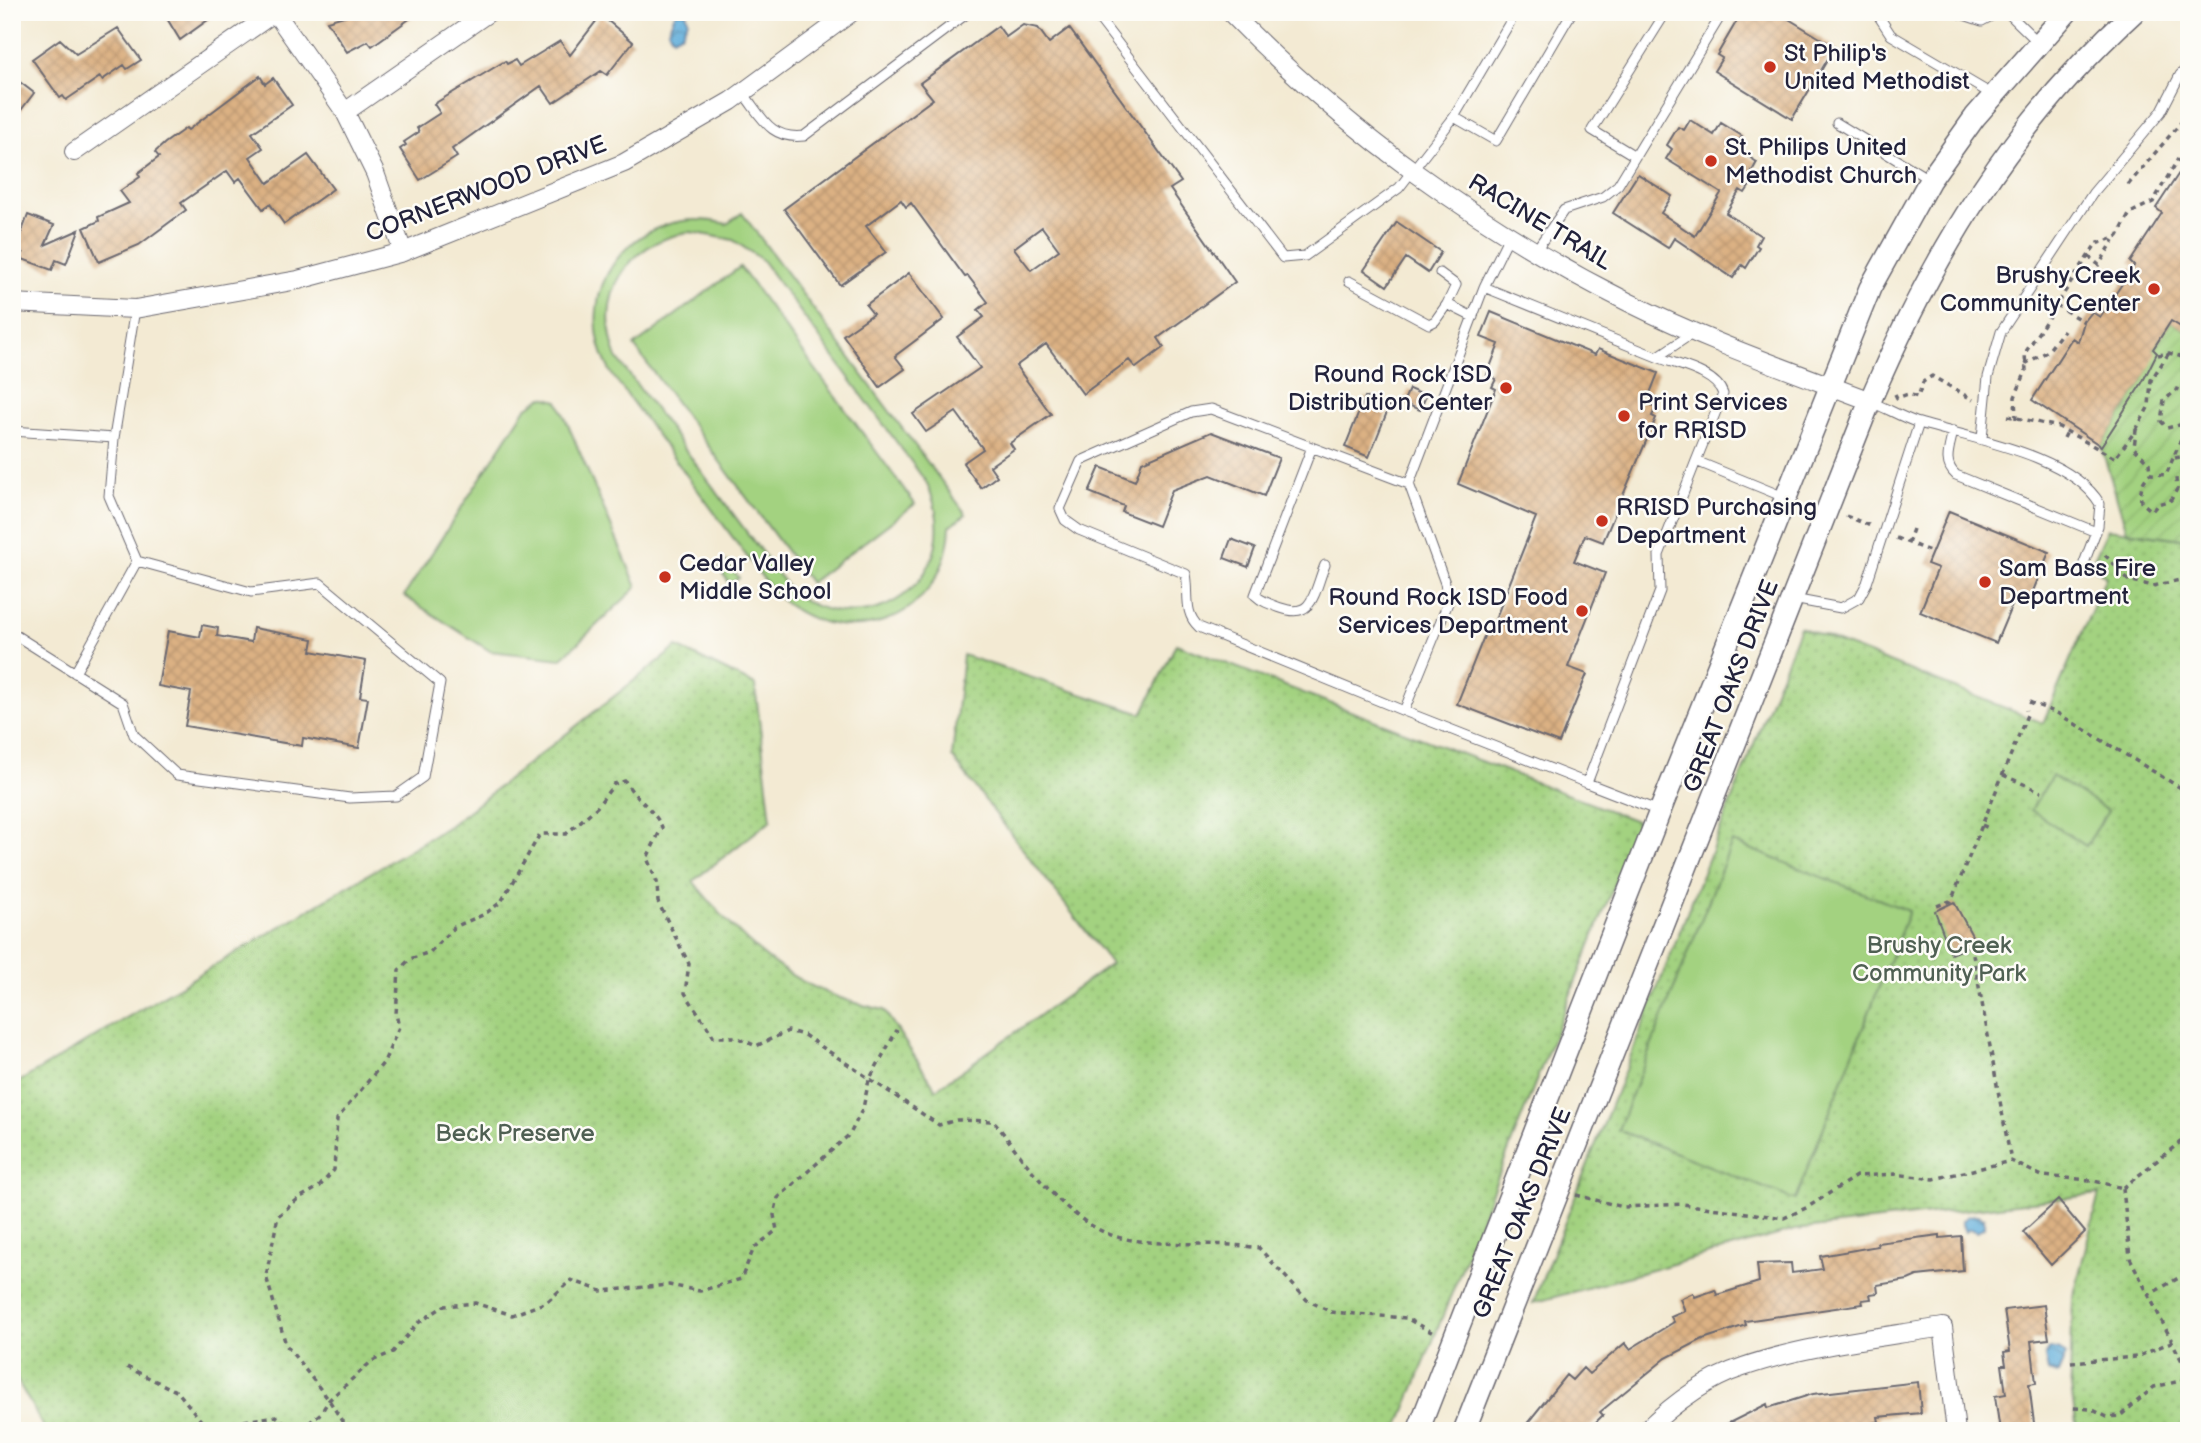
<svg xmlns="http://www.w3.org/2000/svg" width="2201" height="1443" font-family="'Balsamiq Sans',sans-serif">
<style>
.grass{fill:url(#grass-dots);stroke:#627a5e;stroke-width:2}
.garden{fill:url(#garden-furrows);stroke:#627a5e;stroke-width:2}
.pitch{fill:#a3d280;stroke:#627a5e;stroke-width:2;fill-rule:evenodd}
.water{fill:url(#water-waves);stroke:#42688b;stroke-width:2}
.building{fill:url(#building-cross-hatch);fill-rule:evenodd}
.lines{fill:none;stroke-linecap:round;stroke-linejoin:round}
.service-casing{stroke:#6b6870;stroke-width:11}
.minor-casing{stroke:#6b6870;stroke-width:20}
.tertiary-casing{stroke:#6b6870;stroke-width:24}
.path{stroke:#6b6870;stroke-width:3.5;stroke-dasharray:5 5;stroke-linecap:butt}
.service{stroke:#fff;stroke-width:9}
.minor{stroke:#fff;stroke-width:18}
.tertiary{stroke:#fff;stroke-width:21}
.poi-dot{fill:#c8321e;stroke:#fdfcf7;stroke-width:2.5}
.labels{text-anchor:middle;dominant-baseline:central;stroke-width:5;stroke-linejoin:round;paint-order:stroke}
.poi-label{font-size:24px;fill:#22223b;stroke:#fdfcf7;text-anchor:start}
.street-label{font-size:24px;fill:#22223b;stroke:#fdfcf7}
.park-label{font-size:24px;fill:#4f6053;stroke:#fdfcf7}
</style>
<defs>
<pattern id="grass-dots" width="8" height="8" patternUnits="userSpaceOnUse" patternTransform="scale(1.75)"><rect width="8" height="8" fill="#a3d280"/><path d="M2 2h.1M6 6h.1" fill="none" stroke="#8cb470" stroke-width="1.8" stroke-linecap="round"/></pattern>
<pattern id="garden-furrows" width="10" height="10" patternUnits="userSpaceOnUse" patternTransform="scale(1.75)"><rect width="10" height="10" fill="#a3d280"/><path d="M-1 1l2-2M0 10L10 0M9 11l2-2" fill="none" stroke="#8cb470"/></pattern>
<pattern id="water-waves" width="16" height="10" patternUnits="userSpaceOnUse" patternTransform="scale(1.75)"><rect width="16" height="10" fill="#62afdb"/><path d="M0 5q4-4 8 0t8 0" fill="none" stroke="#508eb3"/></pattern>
<pattern id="building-cross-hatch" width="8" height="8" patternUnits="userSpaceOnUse" patternTransform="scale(1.75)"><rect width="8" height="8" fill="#dbb183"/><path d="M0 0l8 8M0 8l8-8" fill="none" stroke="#bc9872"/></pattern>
</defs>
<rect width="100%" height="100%" fill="#fdfcf7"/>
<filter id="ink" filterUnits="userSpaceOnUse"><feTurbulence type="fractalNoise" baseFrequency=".0143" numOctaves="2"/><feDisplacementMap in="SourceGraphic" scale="14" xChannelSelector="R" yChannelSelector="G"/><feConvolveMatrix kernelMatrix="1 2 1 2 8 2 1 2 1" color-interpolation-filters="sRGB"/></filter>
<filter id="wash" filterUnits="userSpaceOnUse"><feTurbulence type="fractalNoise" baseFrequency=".00686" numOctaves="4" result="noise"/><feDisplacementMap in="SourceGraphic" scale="28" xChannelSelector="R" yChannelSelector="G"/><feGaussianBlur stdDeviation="1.57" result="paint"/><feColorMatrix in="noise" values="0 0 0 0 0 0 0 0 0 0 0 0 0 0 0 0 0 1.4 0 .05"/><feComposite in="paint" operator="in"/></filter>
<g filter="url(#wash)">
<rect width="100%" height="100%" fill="#f3ead3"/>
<!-- grass -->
<path class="grass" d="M2108 529 2189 540V1431H2077L2070 1380 2073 1299 2099 1194 1795 1230 1533 1303 1800 627 2043 723 2106 577 2091 565Z
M1176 644 1639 822 1397 1431H46L12 1371V1086L449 826 677 647 755 685 771 820 693 881C748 950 795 992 884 1010L936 1089 1111 964 952 757 963 655 1142 714Z"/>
<!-- garden -->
<path class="garden" d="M2171 321 2189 332V540L2127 531 2101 446 2142 383 2153 349Z"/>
<!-- pitch -->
<path class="pitch" d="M742 213 966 514 950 526C946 623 841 658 774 593L613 376C563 293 634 200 727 224ZM691 232 733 240 762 260 926 482C971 573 874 650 792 593L617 358C593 297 626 241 691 232Z
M740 267 915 504 810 583 634 346Z
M543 397 558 401 637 587 561 659 490 651 404 596 526 408Z
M727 562 739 578 730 584 719 568Z
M2052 776 2108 811 2086 846 2031 810Z
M1732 842 1909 911 1795 1200 1618 1130Z"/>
<!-- water -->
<path class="water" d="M676 12H686L688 20 682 33 673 38 668 30Z
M1977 1215 1984 1218V1227L1977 1232 1970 1229 1965 1232 1961 1222 1967 1216Z
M2050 1348 2060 1350 2066 1355 2058 1374 2048 1371 2045 1356Z"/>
<g id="blocks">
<!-- building -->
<path class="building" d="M163 12H219L180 40Z
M357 12H419L372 46 368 41 347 52 327 21Z
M1742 12H1777L1835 47 1792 119 1714 71 1722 58 1717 55Z
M601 15 633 42 607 75 601 71 553 103 541 86 452 149 457 157 420 180 400 149 406 145 404 142 419 132 417 128 440 113 434 104 505 61 507 64 515 60 519 66 560 41 570 55Z
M1023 25 1038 28 1049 43 1069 28 1181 182 1170 189 1235 282 1158 338 1164 347 1136 368 1129 360 1083 394 1046 344 1016 366 1051 414 1010 443 1014 449 990 466 997 476 981 488 963 463 983 449 956 412 926 432 913 414 980 368 957 337 984 317 978 310 988 302 968 276 965 277 911 203 906 207 901 200 866 226 886 252 840 285 784 209 933 99 920 83 998 26 1006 37ZM1042 227 1059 250 1031 270 1014 248Z
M118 28 141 60 127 69 124 65 102 80 100 77 66 100 63 96 60 98 32 59 60 39 76 54Z
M12 76 34 93 12 122Z
M260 76 265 84 273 78 292 105 252 133 263 148 250 157 268 183 308 155 333 189 284 224 270 204 263 209 240 178 235 182 227 171 181 203 186 210 139 245 99 262 84 228 99 221 98 217 129 203 120 191 140 177 138 173 159 157 155 152 165 143 186 128 188 130Z
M1690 120 1714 135 1721 123 1742 136 1734 148 1757 162 1751 173 1756 176 1745 193 1740 190 1726 213 1761 236 1756 245 1759 247 1746 268 1742 265 1733 278 1674 238 1668 248 1613 213 1638 174 1672 196 1661 213 1695 236 1721 193 1666 159 1672 149 1667 145 1678 127 1684 130Z
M2189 158V332L2171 321 2153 349 2157 353 2142 383 2101 446 2032 400 2072 338 2078 342 2084 322 2092 312 2100 317 2134 266 2130 262 2162 213 2156 208Z
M28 215 54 225 45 245 79 230 66 264 56 260 52 270 17 257 23 253 15 250Z
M1397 222 1441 252 1428 273 1406 258 1387 286 1364 270Z
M909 273 944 319 895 356 905 369 880 387 843 335 873 314 866 305Z
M1491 312 1595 355 1598 349 1658 373 1649 396 1654 398 1651 405 1656 407 1652 416 1656 418 1603 542 1585 535 1574 561 1605 573 1568 667 1587 674 1559 743 1457 704 1485 634 1489 635 1536 517 1458 484 1496 389 1492 387 1496 379 1487 375 1499 344 1481 337Z
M1409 389 1426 396 1420 410 1403 403Z
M1365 397 1389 407 1369 457 1345 447Z
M1211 432 1279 458 1264 496 1211 475 1172 490 1158 526 1122 512 1124 506 1089 492 1100 467 1135 481 1142 462Z
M1949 511 2049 552 2029 601 2016 595 1996 643 1920 612 1938 568 1927 564Z
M1231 539 1255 548 1248 567 1224 558Z
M202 625 218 628 217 636 251 642 253 628 313 639 311 651 366 661 360 697 368 698 359 748 303 738 302 746 185 726 191 692 158 686 168 631 200 637Z
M1954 902 1976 943 1951 954 1935 911Z
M2058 1200 2085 1232 2051 1265 2023 1232Z
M1940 1235V1238L1961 1236 1963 1271 1917 1276 1908 1280 1877 1285 1878 1293 1870 1294 1871 1299 1862 1300 1863 1304 1745 1321 1746 1325 1703 1339 1666 1358 1600 1412 1603 1415 1587 1431H1521L1566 1375 1572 1380 1583 1368 1589 1374 1625 1343 1630 1349 1674 1322 1671 1317 1685 1311 1680 1299 1693 1293 1695 1297 1715 1290 1717 1295 1759 1282 1757 1264 1791 1263 1792 1273 1823 1269 1820 1256 1878 1246 1877 1243Z
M2044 1305 2049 1339 2031 1341 2036 1383 2029 1384 2035 1431H2000L1995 1396 2006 1394 2002 1365H2006L2004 1352 2010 1351 2004 1310Z
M1918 1382 1921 1413 1878 1417 1879 1422 1814 1431H1713L1767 1404 1768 1408 1813 1394Z"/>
</g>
</g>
<g filter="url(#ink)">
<use href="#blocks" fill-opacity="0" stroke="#6b6870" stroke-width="2"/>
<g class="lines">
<defs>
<path id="service" d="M1098 12 1100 20 1283 258 1305 256 1399 188 1454 117 1496 141 1572 12
M1876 12 1891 35 1993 95
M1955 12 1982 21 1999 12
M2007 12 2039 43
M743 93C762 117 770 140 804 136L969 12
M1454 117 1516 12
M1837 123 1930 180
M1635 156 1592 130 1666 12
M1510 234 1484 287 1657 357 1693 333
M1536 250 1564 210 1603 197 1618 185 1723 12
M1440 273 1456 285 1447 304
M1349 281 1429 324 1435 321 1447 304 1473 317
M1484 287 1409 484 1445 583 1448 603 1404 711 1587 783
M1657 357C1677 365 1716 372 1723 394L1696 461
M1871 402C1886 408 1901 417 1916 422 1968 438 2071 454 2100 504L2098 526 2084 563
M12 431 114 438
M1953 431C1950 447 1942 463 1956 475L2096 532
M1982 438 1988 377 2001 332 2093 193 2161 112 2180 75 2189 66
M1312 447 1255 595C1262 602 1272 605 1281 608 1314 620 1314 591 1325 565
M1793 599 1841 608 1859 598 1867 583 1919 423
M12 633 123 703 134 735 177 775 350 798 396 796 423 777 440 683 320 583 251 592 137 561 109 496 114 438 135 309
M75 673 137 561
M1404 711 1199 627C1183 613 1190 594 1186 574L1079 530 1065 520 1060 509 1081 461 1191 412 1211 409 1409 484
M1659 811 1587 783 1660 591 1659 555 1696 461 1784 497"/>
<path id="minor" d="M275 12 345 112 375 173 403 252
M1230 12C1344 130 1482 229 1628 302 1706 341 1789 370 1870 401
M345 112 489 12
M74 152 275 12
M12 303 135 309 298 280 403 252 624 163 731 101 852 12
M1645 1431C1672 1405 1706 1379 1743 1367 1806 1345 1877 1338 1943 1327L1956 1431"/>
<path id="tertiary" d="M1418 1431 1660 811 1870 288 1930 180 1975 117 2067 12
M1464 1431 1870 401C1934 252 2013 122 2134 12"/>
</defs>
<!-- service casing -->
<use href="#service" class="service-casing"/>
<!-- minor casing -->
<use href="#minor" class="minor-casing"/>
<!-- tertiary casing -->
<use href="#tertiary" class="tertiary-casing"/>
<!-- path -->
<path class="path" d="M2128 185 2189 113
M2088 256 2099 265 2114 240
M2056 305 2084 322
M2158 355 2169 353 2189 359
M2025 364 2048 351 2064 330
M2189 393 2177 389 2164 401 2161 421 2167 428 2188 423 2166 475 2150 474C2141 482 2140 490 2141 502L2152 511 2158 504 2171 500 2177 489 2176 478 2187 475 2189 481
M1895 394 1897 398 1908 394 1918 397 1923 382 1932 376 1973 400
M2008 416 2059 427 2115 458 2136 430 2134 448 2149 463 2150 474
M2016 419 2015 397 2026 371 2025 353 2096 244 2118 236 2130 213 2153 202 2178 159
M2136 430 2149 406 2151 380 2169 353
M2064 438 2067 432
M2175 458 2189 455
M1846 516 1871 526
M1896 538 1932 552
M1908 543 1913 529
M2105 555 2128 580 2153 586 2189 578
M2029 702 2057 713 2189 793
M2003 775 2042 792
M1982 825 1991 829
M1937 906 1950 901 1954 894 2027 715 2026 710
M1973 954 2011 1161
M2123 1188 2130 1258 2189 1375
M2123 1188 2189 1135
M1576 1195 1623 1207 1682 1204 1784 1218 1808 1207 1856 1176 1895 1174 1934 1179 2011 1161 2042 1176 2090 1180 2123 1188
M2147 1296 2189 1272
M2071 1362 2137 1357 2171 1342
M127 1367 178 1392 206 1427 276 1416 292 1428 309 1423 321 1413 329 1400 372 1361 393 1352 418 1323 444 1306 475 1303 512 1315 547 1302 571 1280 601 1291 669 1285 700 1291 741 1279 754 1248 777 1230 774 1215 778 1198 850 1134 863 1108 869 1080 897 1030
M2074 1408 2091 1409 2107 1417 2120 1416 2154 1387 2189 1379
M348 1431 329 1400 286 1345 266 1276 278 1216 299 1198 319 1187 334 1170 337 1119 384 1062 399 1027 396 1014 399 970 410 959 430 952 454 927 485 914 501 902 540 834H566L597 807 614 784 625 781C636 800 653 808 662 827L647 858 657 882 658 902 689 964 685 993 714 1037H736L756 1046 788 1031 804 1035 939 1125 957 1120 994 1121C1026 1163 1070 1229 1126 1239 1170 1247 1215 1241 1259 1248L1307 1300 1331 1312 1406 1318 1435 1334"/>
<!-- service -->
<use href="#service" class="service"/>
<!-- minor -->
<use href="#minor" class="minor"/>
<!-- tertiary -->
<use href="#tertiary" class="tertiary"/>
</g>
</g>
<!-- markers -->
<g class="poi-dot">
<circle cx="1770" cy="67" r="7"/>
<circle cx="1711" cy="161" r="7"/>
<circle cx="2154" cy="289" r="7"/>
<circle cx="1506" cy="388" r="7"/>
<circle cx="1624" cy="416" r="7"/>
<circle cx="1602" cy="521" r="7"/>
<circle cx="665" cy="577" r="7"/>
<circle cx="1985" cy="582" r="7"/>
<circle cx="1582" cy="611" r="7"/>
</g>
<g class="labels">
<!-- poi labels -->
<g class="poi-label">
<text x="1784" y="53">St Philip's<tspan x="1784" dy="28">United Methodist</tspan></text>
<text x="1725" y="147">St. Philips United<tspan x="1725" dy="28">Methodist Church</tspan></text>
<text x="2140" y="275" text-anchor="end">Brushy Creek<tspan x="2140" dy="28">Community Center</tspan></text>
<text x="1492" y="374" text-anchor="end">Round Rock ISD<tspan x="1492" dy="28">Distribution Center</tspan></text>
<text x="1638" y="402">Print Services<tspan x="1638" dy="28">for RRISD</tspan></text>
<text x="1616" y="507">RRISD Purchasing<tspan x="1616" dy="28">Department</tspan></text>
<text x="679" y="563">Cedar Valley<tspan x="679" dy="28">Middle School</tspan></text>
<text x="1999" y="568">Sam Bass Fire<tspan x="1999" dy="28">Department</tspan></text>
<text x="1568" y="597" text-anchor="end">Round Rock ISD Food<tspan x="1568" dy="28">Services Department</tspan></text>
</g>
<!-- street labels -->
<g class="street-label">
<text transform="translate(486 189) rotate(-21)">CORNERWOOD DRIVE</text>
<text transform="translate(1540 222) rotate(31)">RACINE TRAIL</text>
<text transform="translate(1731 686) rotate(-69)">GREAT OAKS DRIVE</text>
<text transform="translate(1522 1213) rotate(-68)">GREAT OAKS DRIVE</text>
</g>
<!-- park labels -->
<g class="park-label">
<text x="1939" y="945">Brushy Creek<tspan x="1939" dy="28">Community Park</tspan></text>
<text x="515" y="1133">Beck Preserve</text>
</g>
</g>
<!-- margin -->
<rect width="2201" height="1443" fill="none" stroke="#fdfcf7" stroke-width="42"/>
</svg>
